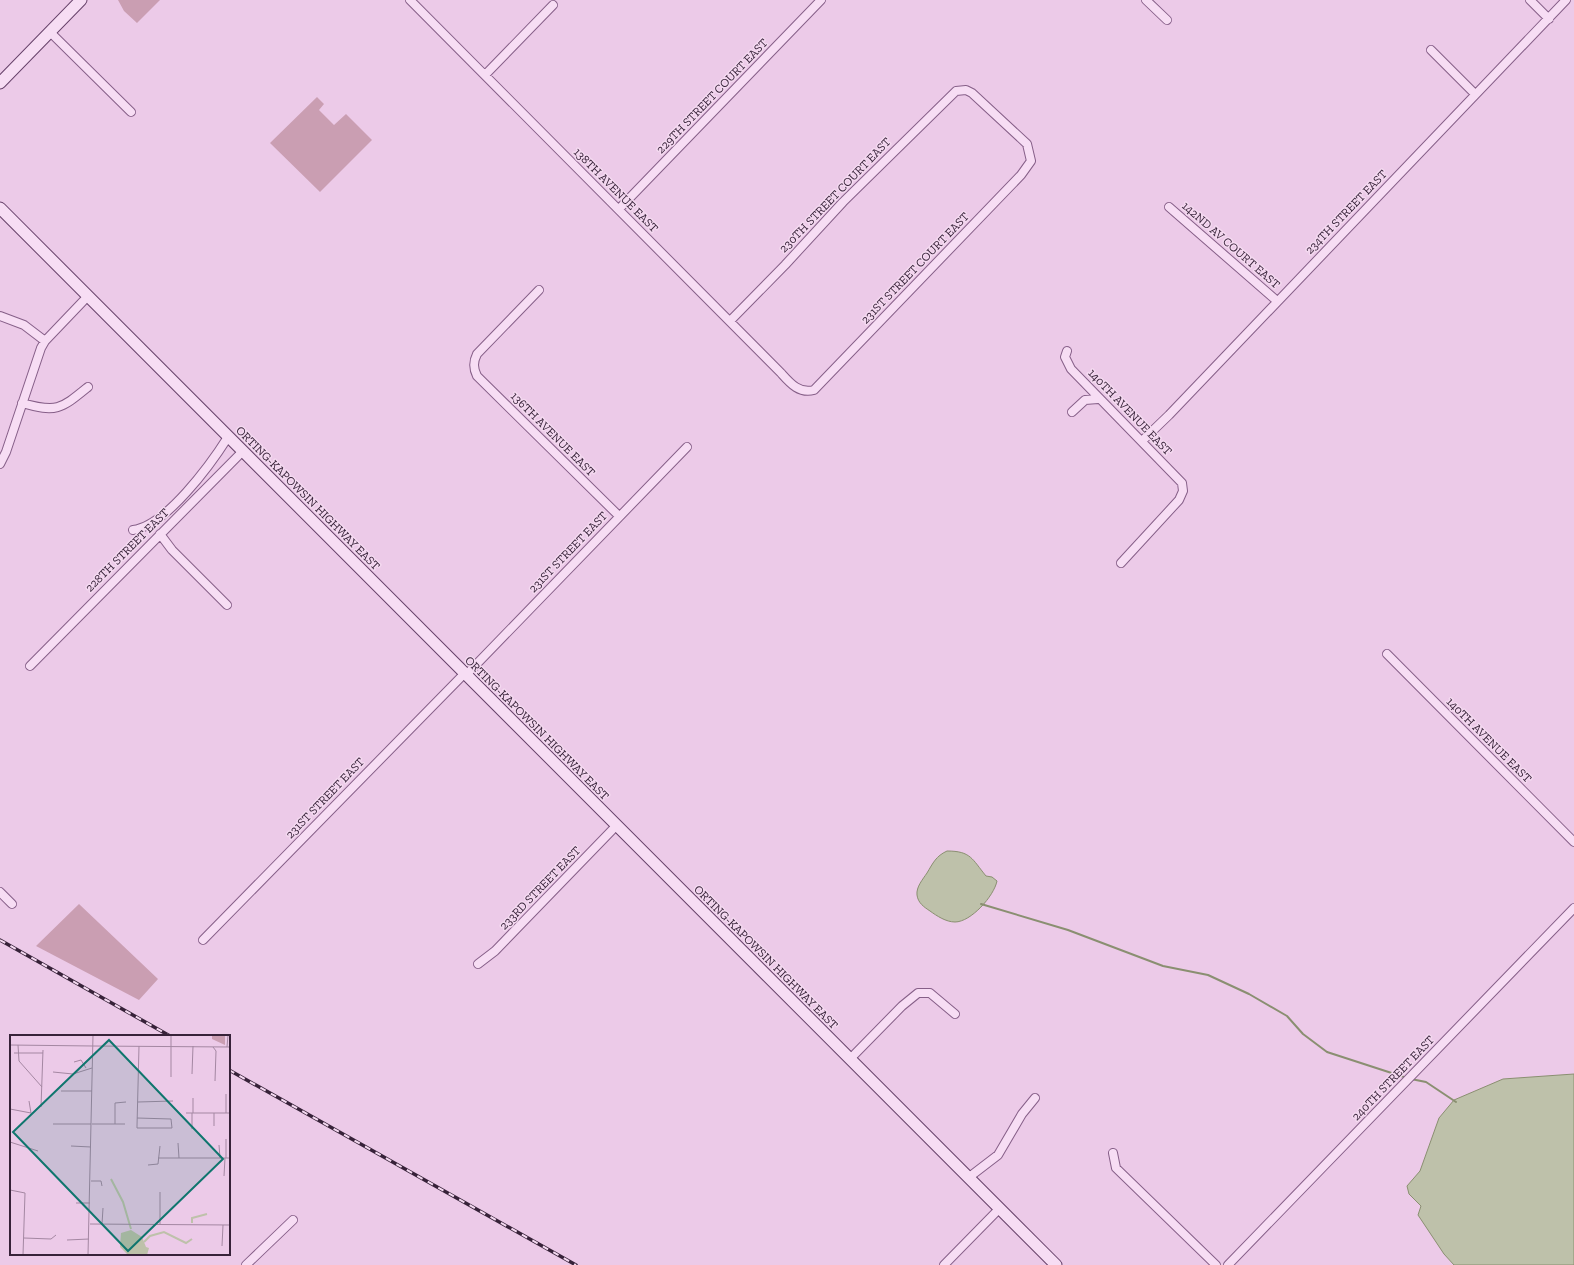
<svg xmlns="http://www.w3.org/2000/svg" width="1574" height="1265" font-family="'Zilla Slab',serif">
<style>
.green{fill:#ca9eb2}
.water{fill:#bec1aa;stroke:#8a8f71}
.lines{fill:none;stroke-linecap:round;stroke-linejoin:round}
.stream{stroke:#8a8f71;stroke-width:2}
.street-casing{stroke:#865f88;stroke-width:10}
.secondary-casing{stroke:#67426a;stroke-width:13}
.street{stroke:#f7ddf4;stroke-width:8}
.secondary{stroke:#f7ddf4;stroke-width:11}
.rail-casing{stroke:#372239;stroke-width:3.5}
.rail{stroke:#f4d9f0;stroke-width:2;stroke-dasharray:6;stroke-linecap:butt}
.labels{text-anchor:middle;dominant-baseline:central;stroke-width:3;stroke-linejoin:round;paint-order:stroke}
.street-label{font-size:12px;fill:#372239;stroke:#f4d9f0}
.inset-river{fill:none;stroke:#bec1aa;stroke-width:2}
.inset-road{fill:none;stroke:#a487a2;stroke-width:1}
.view{fill:#0f766e;fill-opacity:0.15;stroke:#0f766e;stroke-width:2}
.inset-edge{fill:none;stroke:#372239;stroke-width:2}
</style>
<rect width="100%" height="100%" fill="#eccae8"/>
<!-- green -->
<path class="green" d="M118 0H160L137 23 124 11Z
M317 97 324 104 319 110 334 125 346 114 372 140 320 192 270 143Z
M79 904 158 979 139 1000 36 946Z"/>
<!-- water -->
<path class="water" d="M947 851C971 851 972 859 986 876L992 877 997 881C994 896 971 922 955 922 946 922 937 916 930 911 924 907 918 903 917 895 916 887 923 879 927 873 933 863 936 856 947 851Z
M1574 1074V1265H1454L1444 1254 1418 1215 1421 1206 1409 1194 1407 1186 1420 1171 1439 1118 1454 1100 1503 1079Z"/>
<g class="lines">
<!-- stream -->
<path class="stream" d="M981 904 1068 930 1163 966 1208 975 1249 994 1287 1016 1303 1034 1327 1052 1407 1078
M1411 1079 1426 1082 1456 1102"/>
<defs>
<path id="street" d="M410 0 781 373C790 383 799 394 814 390L1021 175 1031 161 1027 144 972 93 966 90 956 91 843 202 785 265 730 321
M1146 0 1167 20
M1530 0 1549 19
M50 32 131 112
M1431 50 1475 94
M485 75 553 5
M1169 207 1277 301
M619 209 821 0
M539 290 477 354C473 362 473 368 477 376L619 516
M0 316 24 325 45 341
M1067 351 1065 357 1071 369 1182 483 1183 491 1179 500 1121 563
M22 403C57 413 61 409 88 387
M1072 412 1085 400 1098 399
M1142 441 1169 415 1566 0
M0 464 6 452 41 348 45 341 88 296
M133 530C166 526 211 464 228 437
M160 534 172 550 227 605
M1387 654 1574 842
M30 666 243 451
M466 675 687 447
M0 892 12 904
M203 940 464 674
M478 964 495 951 616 826
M850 1059 902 1006 918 993H930L955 1014
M1113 1153 1116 1168 1216 1265
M968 1178 998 1155 1022 1114 1035 1098
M246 1265 293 1220
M944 1265 999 1209
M1228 1265 1574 908"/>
<path id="secondary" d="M0 83 81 0
M0 208 1056 1265"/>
</defs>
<!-- street casing -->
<use href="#street" class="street-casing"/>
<!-- secondary casing -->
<use href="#secondary" class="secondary-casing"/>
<!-- street -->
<use href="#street" class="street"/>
<!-- secondary -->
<use href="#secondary" class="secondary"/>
<defs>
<path id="rail" d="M0 940 170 1036
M229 1070 576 1265"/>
</defs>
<!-- rail casing -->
<use href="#rail" class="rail-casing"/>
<!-- rail -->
<use href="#rail" class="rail"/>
</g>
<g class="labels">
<!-- street labels -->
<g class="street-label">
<text transform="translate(712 96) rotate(-46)">229TH STREET COURT EAST</text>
<text transform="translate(616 190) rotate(45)">138TH AVENUE EAST</text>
<text transform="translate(835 195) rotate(-46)">230TH STREET COURT EAST</text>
<text transform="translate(1346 212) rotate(-46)">234TH STREET EAST</text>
<text transform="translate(1231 245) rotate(41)">142ND AV COURT EAST</text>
<text transform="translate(915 268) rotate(-46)">231ST STREET COURT EAST</text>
<text transform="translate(1130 412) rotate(46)">140TH AVENUE EAST</text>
<text transform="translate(553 434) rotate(45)">136TH AVENUE EAST</text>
<text transform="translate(308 498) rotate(45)">ORTING-KAPOWSIN HIGHWAY EAST</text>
<text transform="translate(127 550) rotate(-45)">228TH STREET EAST</text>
<text transform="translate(568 552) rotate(-46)">231ST STREET EAST</text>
<text transform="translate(537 728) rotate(45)">ORTING-KAPOWSIN HIGHWAY EAST</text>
<text transform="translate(1489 740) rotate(45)">140TH AVENUE EAST</text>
<text transform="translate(325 798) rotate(-46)">231ST STREET EAST</text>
<text transform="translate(540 888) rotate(-46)">233RD STREET EAST</text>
<text transform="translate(766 957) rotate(45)">ORTING-KAPOWSIN HIGHWAY EAST</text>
<text transform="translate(1393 1078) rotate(-46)">240TH STREET EAST</text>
</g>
</g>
<!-- overview -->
<g transform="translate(10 1035)">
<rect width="220" height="220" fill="#eccae8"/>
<path d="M202 0H215V10L202 4Z" fill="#ca9eb2"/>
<path d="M121 195 132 202 136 212 139 213 137 220H118L110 212 111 198Z" fill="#bec1aa"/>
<path class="inset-river" d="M101 144 113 167 121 194M182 188V183L197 179M134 207 140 201 154 197 176 208 182 204"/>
<path class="inset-road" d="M0 10 83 11M8 10 9 26 32 52M83 11 220 12M203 12 206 16 205 46M217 12 218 0M4 18H33M64 27 71 25 76 33M43 37 63 39 82 33M182 39 183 11M161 42V0M51 56H82M183 63V78M128 67 163 66M31 72 33 15M0 74 21 78 19 66M176 78H220M182 78V94M216 78V59M127 83 161 84 162 93H127V91L129 11M43 89H81M82 89H115M105 89V68L116 67M204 91V78M0 107 28 116M168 108 169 123M209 110 210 123M61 111 81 112M148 123H220M216 123V104M138 130 148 129 150 111M214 141 215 123M81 146H91L92 151M0 155 15 158 13 220M66 168H80M80 189 220 190M92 189 93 173M150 190V157M14 203 41 204 46 200M57 205 79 204M212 211 213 190M78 220 83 0"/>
<path class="view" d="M99 5 213 124 118 216 3 97Z"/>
<rect width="220" height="220" class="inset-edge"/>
</g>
</svg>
